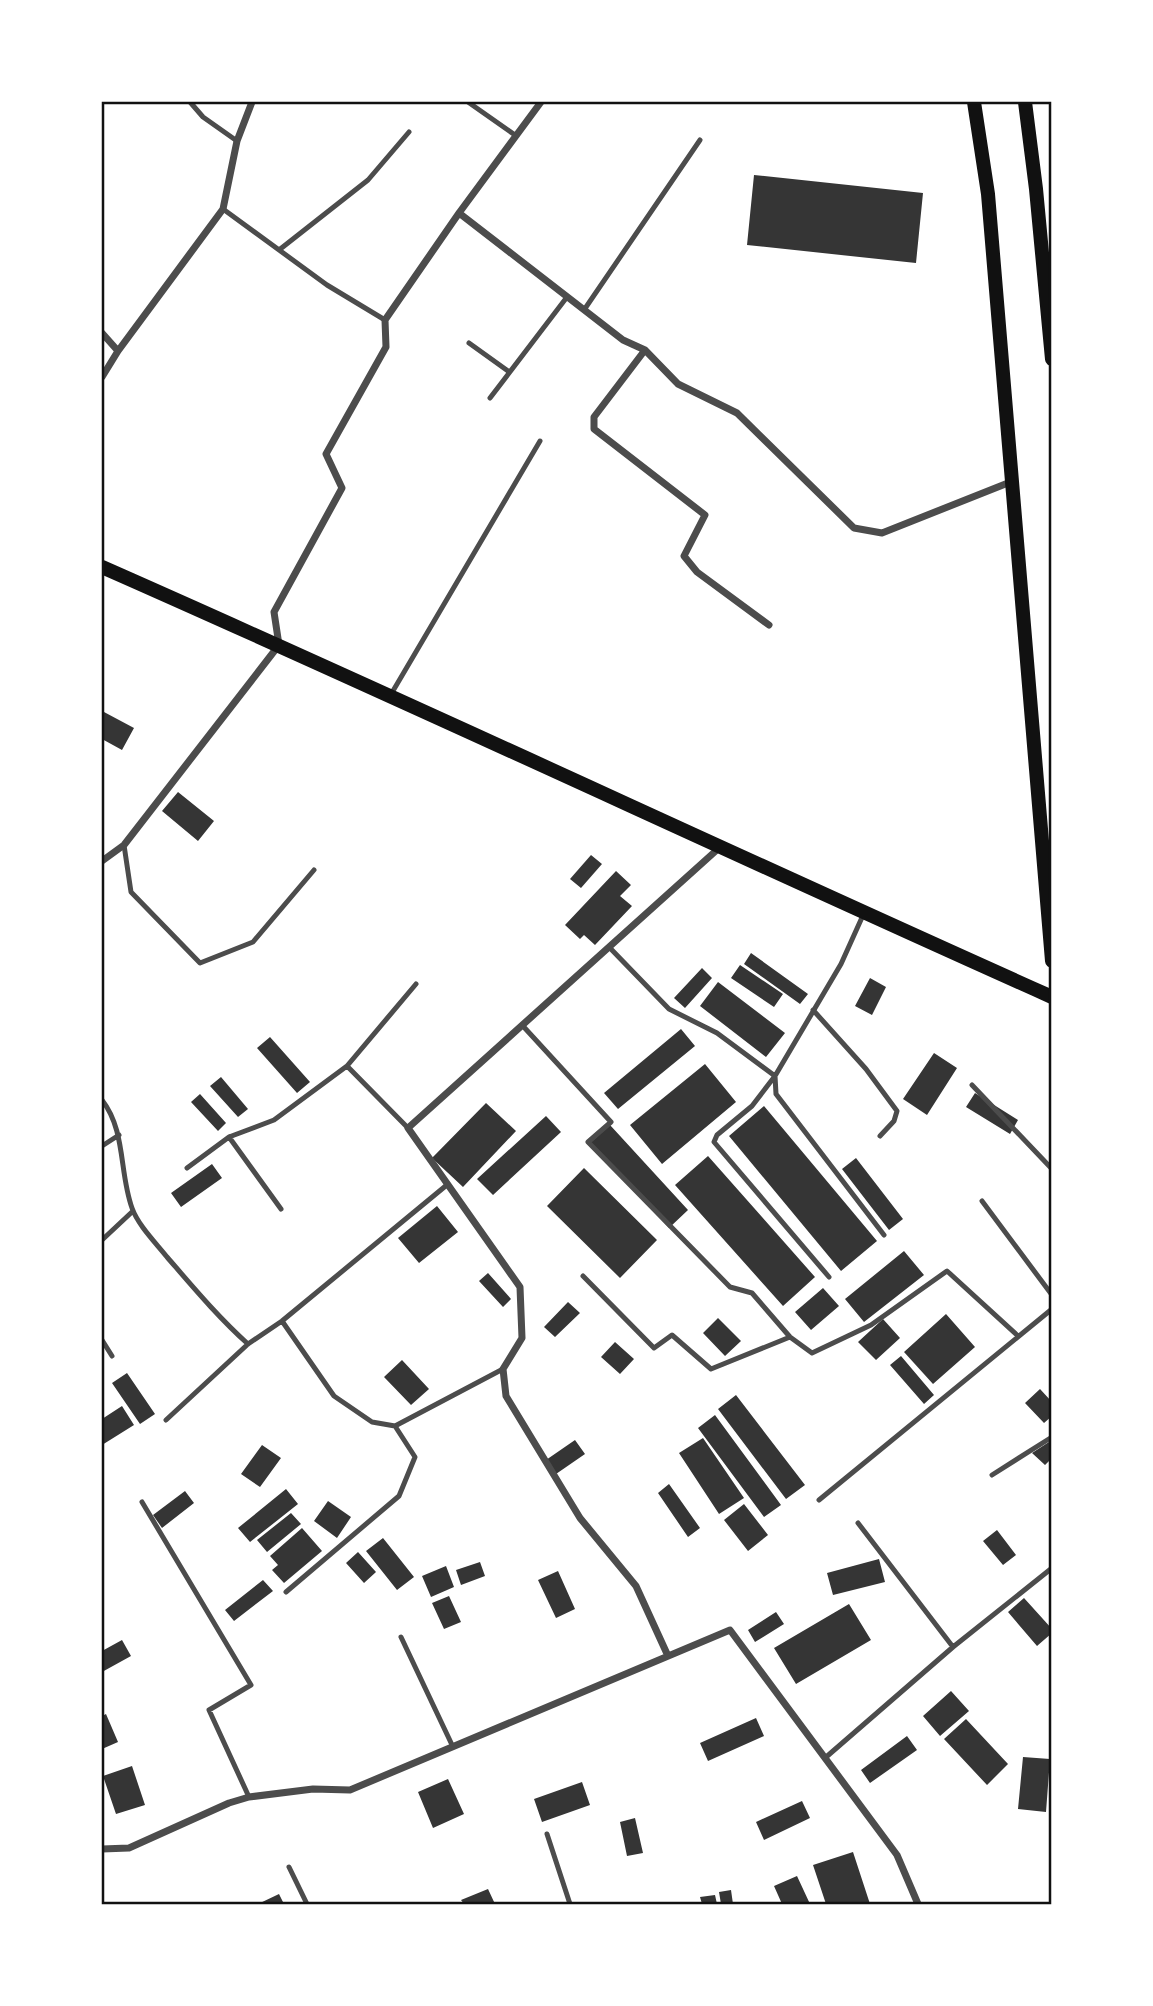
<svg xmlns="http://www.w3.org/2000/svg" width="1153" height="2006" font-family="Arial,sans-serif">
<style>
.building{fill:#353535}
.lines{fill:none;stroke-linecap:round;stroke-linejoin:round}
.service{stroke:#4c4c4c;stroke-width:5}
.minor{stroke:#4c4c4c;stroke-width:7}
.secondary{stroke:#111;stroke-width:14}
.neatline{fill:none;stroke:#111;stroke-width:2.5}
</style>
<rect width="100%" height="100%" fill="#fff"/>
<!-- building -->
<path class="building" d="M754 175 923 193 916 263 747 245Z
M104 712 134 728 122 750 102 739V716Z
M178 792 214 821 198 841 162 811Z
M591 855 602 864 581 888 570 879Z
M616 871 631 885 620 896 632 906 595 945 584 935 580 939 565 925Z
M751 953 808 994 800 1004 744 964Z
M740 965 783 994 774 1007 731 978Z
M702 968 712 978 685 1008 674 998Z
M870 978 886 987 872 1015 855 1006Z
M718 982 785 1033 766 1057 700 1006Z
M681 1029 695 1046 618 1109 604 1093Z
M270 1037 310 1082 297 1093 257 1048Z
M934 1053 957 1068 927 1115 903 1099Z
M705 1064 736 1102 662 1164 630 1125Z
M221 1077 248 1109 238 1117 210 1086Z
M975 1093 1018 1120 1010 1134 966 1107Z
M200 1094 226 1123 218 1131 191 1102Z
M486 1103 516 1131 463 1187 432 1158Z
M764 1106 877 1241 841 1271 729 1136Z
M546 1116 561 1132 493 1195 477 1179Z
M610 1125 688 1210 669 1228 590 1143Z
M708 1156 815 1277 783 1306 675 1185Z
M856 1158 903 1219 889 1230 842 1169Z
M212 1164 222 1178 181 1207 171 1193Z
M584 1168 657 1240 620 1278 547 1206Z
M437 1206 458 1232 419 1263 398 1238Z
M904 1251 924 1275 864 1322 845 1299Z
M488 1273 511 1299 503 1307 479 1281Z
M823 1288 839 1306 811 1330 795 1312Z
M568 1302 580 1313 555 1337 544 1327Z
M946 1314 975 1347 933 1384 904 1352Z
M718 1318 741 1341 725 1356 703 1333Z
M883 1319 900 1338 876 1360 858 1342Z
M615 1342 634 1359 620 1374 601 1357Z
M901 1356 934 1395 924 1404 890 1365Z
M402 1360 429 1389 411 1405 384 1377Z
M127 1373 155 1414 140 1424 112 1383Z
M1040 1389 1052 1402V1416L1044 1423 1025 1403Z
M736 1395 805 1485 786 1499 718 1409Z
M122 1406 134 1425 102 1445V1419Z
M715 1415 781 1505 764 1517 698 1428Z
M703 1438 744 1498 719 1514 679 1453Z
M575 1440 585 1454 556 1474 546 1460Z
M1052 1440V1458L1045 1465 1032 1453Z
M262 1445 281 1458 260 1487 241 1474Z
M669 1484 700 1528 688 1537 658 1493Z
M286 1489 298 1504 250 1542 238 1528Z
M185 1491 194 1503 162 1528 153 1515Z
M328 1501 351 1517 337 1538 314 1521Z
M744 1504 768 1535 748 1551 724 1520Z
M291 1513 301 1524 267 1552 257 1540Z
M302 1528 322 1551 284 1583 272 1570 278 1565 270 1556Z
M997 1530 1016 1555 1003 1565 983 1541Z
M383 1538 414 1577 397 1590 366 1551Z
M358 1552 376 1572 364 1583 346 1563Z
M879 1559 885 1582 833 1595 827 1573Z
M480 1562 485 1576 461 1585 456 1570Z
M446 1566 454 1587 431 1597 422 1576Z
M558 1571 575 1609 556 1618 538 1580Z
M263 1580 273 1591 234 1621 225 1610Z
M449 1596 461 1622 444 1629 432 1603Z
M1024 1598 1052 1629V1633L1037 1646 1008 1612Z
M849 1604 871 1640 796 1684 774 1648Z
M776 1612 784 1624 755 1642 748 1630Z
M122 1640 131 1656 102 1672V1651Z
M951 1691 969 1711 940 1736 923 1716Z
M106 1714 118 1742 102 1749V1716Z
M756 1718 764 1736 708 1761 700 1743Z
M966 1719 1008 1764 987 1785 944 1739Z
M907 1736 917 1750 870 1783 861 1770Z
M1023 1757 1050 1759 1046 1812 1018 1809Z
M132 1766 145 1805 116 1814 103 1776Z
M448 1779 464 1814 433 1828 418 1792Z
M582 1782 590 1805 542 1822 534 1799Z
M802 1801 810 1818 764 1840 756 1822Z
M635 1818 643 1853 627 1856 620 1822Z
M853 1852 870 1904H826L813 1865Z
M797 1876 810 1904H782L774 1886Z
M488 1889 495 1904H464L461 1900Z
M731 1890 733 1904H721L719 1892Z
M279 1894 284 1904H258Z
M715 1895 717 1904H702L700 1897Z"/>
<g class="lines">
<!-- service -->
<path class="service" d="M190 102 203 117 237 141
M468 102 515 135
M223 209 327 285 385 320
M279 250 368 180 409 132
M584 310 700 140
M469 343 508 371
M490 398 567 297
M390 696 540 441
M124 845 131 892 200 963 253 942 314 870
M609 947 669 1009 717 1033 775 1076 776 1094 884 1235
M813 1010 866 1069 897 1111 894 1121 880 1136
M522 1025 611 1122 588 1142 730 1287 752 1293 790 1337 812 1353 871 1325 947 1271 1018 1336
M347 1066 408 1128
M972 1085 1052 1169
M102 1100C126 1131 119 1172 132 1208 138 1225 155 1242 167 1257 193 1287 218 1317 248 1344
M229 1137 281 1209
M102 1146 119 1135
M187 1168 229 1137 274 1120 347 1066 416 984
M982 1201 1052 1295
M102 1240 133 1211
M583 1276 654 1348 672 1335 711 1369 790 1337
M829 1277 714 1142 717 1135 752 1106 775 1076 841 964 864 913
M282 1321 334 1396 372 1422 395 1426
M102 1340 112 1356
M166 1420 248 1344 282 1321 448 1184
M992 1475 1052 1437
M819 1500 1052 1309
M142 1502 251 1685 209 1710 249 1797
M858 1523 953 1647
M286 1592 399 1496 415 1457 395 1426 503 1369
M401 1637 453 1747
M825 1758 953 1647 1052 1568
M547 1834 570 1904
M289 1867 307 1904"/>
<!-- minor -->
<path class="minor" d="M459 213 623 340 645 350 678 384 737 413 854 528 882 533 1013 481
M102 333 118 351
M645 350 594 417V429L705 515 684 556 697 572 769 625
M102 377 118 351 223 209 237 141 252 102
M102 861 124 845 279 645 274 612 342 488 326 454 386 347 385 320 459 213 541 102
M668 1656 636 1586 580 1518 506 1396 503 1369 522 1338 520 1287 408 1128 719 848
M102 1849 129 1848 229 1803 249 1797 313 1789 350 1790 730 1630 897 1855 918 1904"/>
<!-- secondary -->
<path class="secondary" d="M974 102 988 194 1052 961
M1025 102 1036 189 1052 359
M102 567C420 707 734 855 1052 997"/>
</g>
<!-- border -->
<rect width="1153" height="2006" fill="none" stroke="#ffffff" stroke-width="206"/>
<rect x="103" y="103" width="947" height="1800" class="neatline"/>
</svg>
